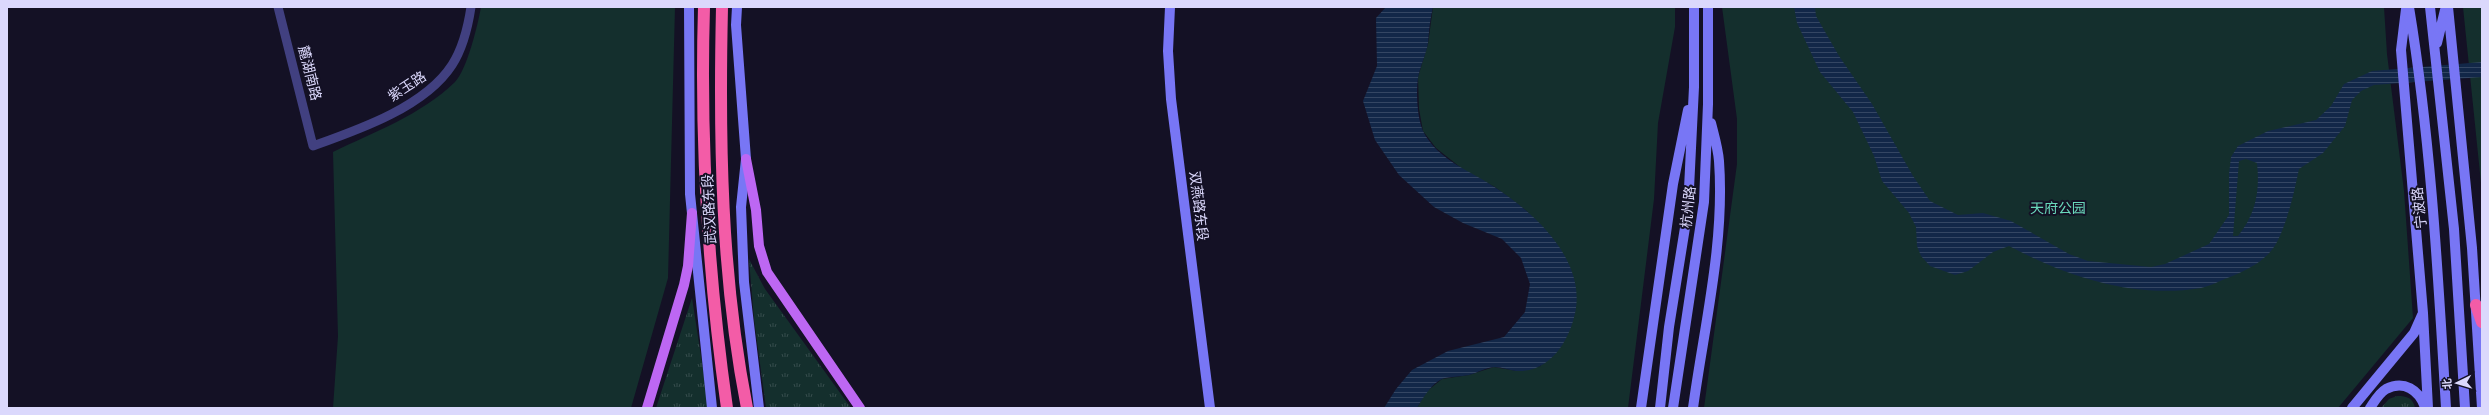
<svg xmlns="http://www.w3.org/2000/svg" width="2489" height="415" font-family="'Roboto Condensed','Noto Sans SC',sans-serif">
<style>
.grass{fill:url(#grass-tufts)}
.park{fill:#142f2d}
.water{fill:url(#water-rules);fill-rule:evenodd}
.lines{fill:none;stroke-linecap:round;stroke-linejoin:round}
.street{stroke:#414080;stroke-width:9}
.secondary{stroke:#7876f5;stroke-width:10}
.primary{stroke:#bd67f3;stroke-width:10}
.highway{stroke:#f35ca7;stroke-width:12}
.labels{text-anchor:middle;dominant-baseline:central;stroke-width:4;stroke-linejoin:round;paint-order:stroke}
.street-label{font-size:14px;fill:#dbd8fc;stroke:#141125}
.park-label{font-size:14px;fill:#69d7ba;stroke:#141125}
</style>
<defs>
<pattern id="grass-tufts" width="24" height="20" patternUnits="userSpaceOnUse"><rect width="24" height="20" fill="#142f2d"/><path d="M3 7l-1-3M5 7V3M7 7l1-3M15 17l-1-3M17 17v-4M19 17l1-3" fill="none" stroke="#364c4c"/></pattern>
<pattern id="water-rules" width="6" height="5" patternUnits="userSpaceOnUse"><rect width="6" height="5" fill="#122748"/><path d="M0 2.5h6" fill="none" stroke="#344663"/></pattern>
</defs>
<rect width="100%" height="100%" fill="#141125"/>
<!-- grass -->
<path class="grass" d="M749 259 765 289 851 408H766L754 319Z
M692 298 709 408H656Z
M2397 396C2407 396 2413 398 2415 408H2381L2389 399Z"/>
<!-- park -->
<path class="park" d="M481 7H675L668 278 631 408H333L338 336 333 152C374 132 421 115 455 82 467 70 478 24 481 7Z
M1433 7H1675V27L1658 123 1654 199 1628 408H1417L1426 392 1442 379 1469 375 1494 367 1517 371 1541 366 1528 212 1495 187 1465 171 1436 148 1423 131 1419 109 1418 77 1428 44Z
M1722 7H2384L2387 54 2404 191 2413 318 2338 408H1704L1737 164V119Z
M2463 7H2482V193Z"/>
<!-- water -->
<path class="water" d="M1386 7H1433C1430 19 1429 31 1428 43 1426 55 1420 66 1418 78 1416 93 1417 117 1423 131 1438 161 1472 171 1496 188 1534 213 1583 257 1576 308 1571 339 1551 373 1516 371 1509 370 1502 367 1495 367 1487 367 1477 373 1469 375 1461 377 1450 376 1442 379 1431 384 1423 398 1417 408H1384L1396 389 1412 370 1448 351 1504 337 1525 312 1530 284 1521 258 1502 239 1463 223 1434 207 1399 175 1375 140 1363 101 1377 66 1376 18Z
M1794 7H1815L1816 16 1839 56 1872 104 1913 176 1930 201 1958 215 1983 213 2011 221 2069 254 2088 261 2151 267 2165 264 2209 244 2229 215V174L2231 157 2238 146 2268 131 2316 120 2331 106 2344 84 2372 71 2482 62V77L2374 85 2361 91 2352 100 2345 126 2323 153 2299 169C2294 193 2288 220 2277 242 2268 260 2247 270 2230 277 2221 280 2211 286 2201 288 2135 299 2068 277 2009 246L1993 252 1968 271 1955 275 1930 266 1921 256 1917 246 1916 227 1909 213 1882 181 1874 156 1853 112 1820 72 1797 23ZM2246 159 2257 163C2260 191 2256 214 2238 236H2233L2239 161Z"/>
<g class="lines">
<!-- street -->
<path class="street" d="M278 7 313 146C358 130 425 107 452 65 463 48 468 27 471 7"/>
<!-- secondary -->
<path class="secondary" d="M689 7 690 194 712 408
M737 7 736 25 746 159 741 207 744 282 759 408
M1170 7 1168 51 1171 99 1210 408
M2409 7C2431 140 2438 274 2446 408
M2430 7 2454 229 2465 408
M2448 7 2472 248 2482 408
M2406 9 2401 50 2423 313 2428 408
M2437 43 2445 10
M1641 408 1673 184 1688 110
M1660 408 1669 327 1688 209 1694 87V7
M1673 408 1704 202 1708 104V7
M1693 408C1704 327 1725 243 1719 161 1718 148 1714 135 1711 123
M2352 408 2414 333 2422 315
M2370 408C2374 402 2379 393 2386 389 2404 380 2419 390 2425 407"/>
<!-- primary -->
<path class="primary" d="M746 159 756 210 759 246 767 272 860 408
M647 408 684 285 688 266 692 213"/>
<!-- highway -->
<path class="highway" d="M704 7C700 141 708 275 727 408
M722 7C719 141 721 276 747 408
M2476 305 2482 322"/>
</g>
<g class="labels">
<!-- street labels -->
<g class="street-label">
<text transform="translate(310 73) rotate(76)">麓湖南路</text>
<text transform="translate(407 86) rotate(-33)">紫玉路</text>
<text transform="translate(1199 206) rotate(83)">双燕路东段</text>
<text transform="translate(1688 207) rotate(-84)">杭州路</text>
<text transform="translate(2419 208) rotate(-96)">宁波路</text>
<text transform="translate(709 209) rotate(-93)">武汉路东段</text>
</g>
<!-- park labels -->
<g class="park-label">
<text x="2058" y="208">天府公园</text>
</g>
</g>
<!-- border -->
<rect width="2489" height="415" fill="none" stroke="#dbd8fc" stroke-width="16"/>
<!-- north arrow -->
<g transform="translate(2457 383) rotate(265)" stroke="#141125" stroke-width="3" paint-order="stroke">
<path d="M0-3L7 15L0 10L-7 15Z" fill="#dbd8fc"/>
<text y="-6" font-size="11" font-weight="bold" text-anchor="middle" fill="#dbd8fc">北</text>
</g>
</svg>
